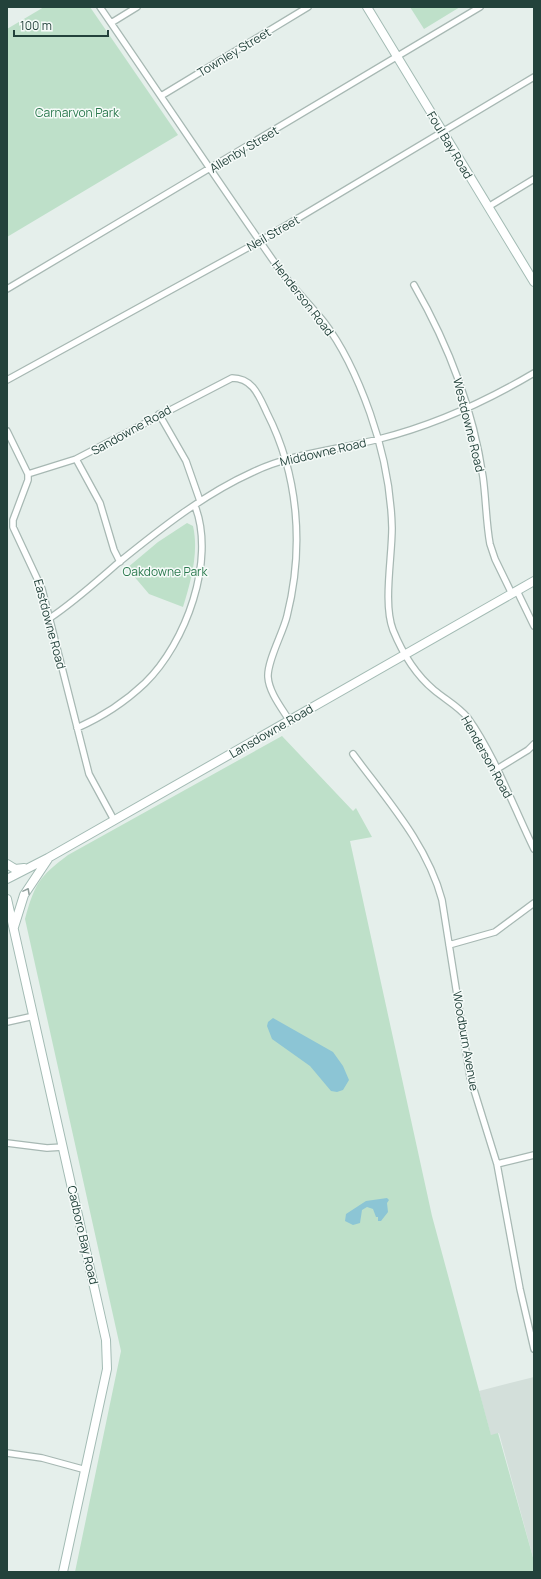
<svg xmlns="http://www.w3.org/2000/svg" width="541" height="1579" font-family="Manrope,sans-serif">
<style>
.built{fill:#d3dfda}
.green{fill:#bee0c9}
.water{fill:#8cc5d5}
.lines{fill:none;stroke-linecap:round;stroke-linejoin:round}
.street-casing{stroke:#a7b8b3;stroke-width:8}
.secondary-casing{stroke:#a3bbb4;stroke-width:10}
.street{stroke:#fff;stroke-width:5.5}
.secondary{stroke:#fff;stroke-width:8}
.oneway{stroke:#91a09d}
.labels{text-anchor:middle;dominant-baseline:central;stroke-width:3;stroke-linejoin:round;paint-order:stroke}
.street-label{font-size:12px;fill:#23423b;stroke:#f6fbf9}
.park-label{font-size:12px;fill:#2c7a4f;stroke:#f6fbf9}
</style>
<rect width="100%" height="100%" fill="#e5efeb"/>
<!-- built -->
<path class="built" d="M534 1377V1561L499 1433 491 1436 479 1391Z"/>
<!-- green -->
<path class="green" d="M44 7H90L178 135 7 237V29Z
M410 7H460L424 29Z
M187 523 193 526C199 552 191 582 183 607L149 594 127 568 158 542Z
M282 736 353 811 356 808 372 837 350 841 432 1216 491 1435 498 1433 534 1561V1572H75L121 1351 25 919C35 883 39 877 68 855Z"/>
<!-- water -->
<path class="water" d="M273 1018 333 1052 343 1066 349 1080 343 1090 337 1092 331 1091 310 1066 272 1039 267 1026 268 1022Z
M387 1198 389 1200 387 1203 388 1212 381 1221H378V1217H376L373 1209 367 1207 362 1210 360 1223 353 1225 345 1221 346 1214 366 1201Z"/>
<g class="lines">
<defs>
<path id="street" d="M100 7C159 93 217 180 277 266 291 286 308 302 324 322 344 348 359 382 370 413 383 450 391 488 392 528 392 558 383 604 393 630 402 652 416 675 434 690 446 700 458 706 468 718 494 754 514 808 534 849
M111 23 137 7
M161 96 308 7
M488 207 534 179
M414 285C448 344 473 409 483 477 486 499 486 522 490 544L495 559 512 594
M7 289 480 7
M7 380 260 241 534 77
M159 414 186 461 200 501
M7 431 28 474V480L13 520V527L42 589 89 774 114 820
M76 459 100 503 114 550 120 562
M28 474 76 459 232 378C253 378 259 396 267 413 299 476 304 548 287 616 283 633 267 661 268 677 269 692 281 707 289 720
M517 591 534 626
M50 618C74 602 96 582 118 563 160 529 204 494 253 472 293 453 337 450 379 439 435 425 485 402 534 373
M77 728C102 717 125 702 145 683 186 643 216 560 195 506
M353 754C387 800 427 844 442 900L470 1077 497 1164 520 1289 534 1349
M497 769 528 750 534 744
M449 945 495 932 534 903
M7 1022 34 1016
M7 1143 47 1148 63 1147
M497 1164 534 1155
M7 1453 42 1458 86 1470"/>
<path id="secondary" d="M367 7 534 282
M7 864 15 869 24 868
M7 879 48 858 534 581
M7 899 106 1340 107 1369 63 1572
M14 927 24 895 48 859"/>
</defs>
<!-- street casing -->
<use href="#street" class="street-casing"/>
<!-- secondary casing -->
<use href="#secondary" class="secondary-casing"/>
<!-- street -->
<use href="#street" class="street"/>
<!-- secondary -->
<use href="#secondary" class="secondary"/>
</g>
<!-- one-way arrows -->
<defs><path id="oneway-chevron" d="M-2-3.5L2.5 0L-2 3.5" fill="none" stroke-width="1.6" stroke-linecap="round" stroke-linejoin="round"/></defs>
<use class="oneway" href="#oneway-chevron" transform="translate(27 891) rotate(-62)"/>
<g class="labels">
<!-- street labels -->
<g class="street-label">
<text transform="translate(234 52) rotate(-31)">Townley Street</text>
<text transform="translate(450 145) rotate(59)">Foul Bay Road</text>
<text transform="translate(244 149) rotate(-31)">Allenby Street</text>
<text transform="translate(273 233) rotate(-30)">Neil Street</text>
<text transform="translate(303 298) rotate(52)">Henderson Road</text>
<text transform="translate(469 425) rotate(76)">Westdowne Road</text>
<text transform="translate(131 430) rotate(-29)">Sandowne Road</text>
<text transform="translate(323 452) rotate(-13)">Middowne Road</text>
<text transform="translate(50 624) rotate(75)">Eastdowne Road</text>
<text transform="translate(271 731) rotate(-30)">Lansdowne Road</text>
<text transform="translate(487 757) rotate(61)">Henderson Road</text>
<text transform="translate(466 1041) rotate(80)">Woodburn Avenue</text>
<text transform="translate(83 1235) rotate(77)">Cadboro Bay Road</text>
</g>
<!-- park labels -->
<g class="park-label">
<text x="77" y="112">Carnarvon Park</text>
<text x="165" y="571">Oakdowne Park</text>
</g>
</g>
<!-- border -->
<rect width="541" height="1579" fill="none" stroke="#23423b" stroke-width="16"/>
<!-- scale -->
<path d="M14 30v6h94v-6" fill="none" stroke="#23423b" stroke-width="2"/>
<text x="20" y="30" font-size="12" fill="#23423b" stroke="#f6fbf9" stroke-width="3" paint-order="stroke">100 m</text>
</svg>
